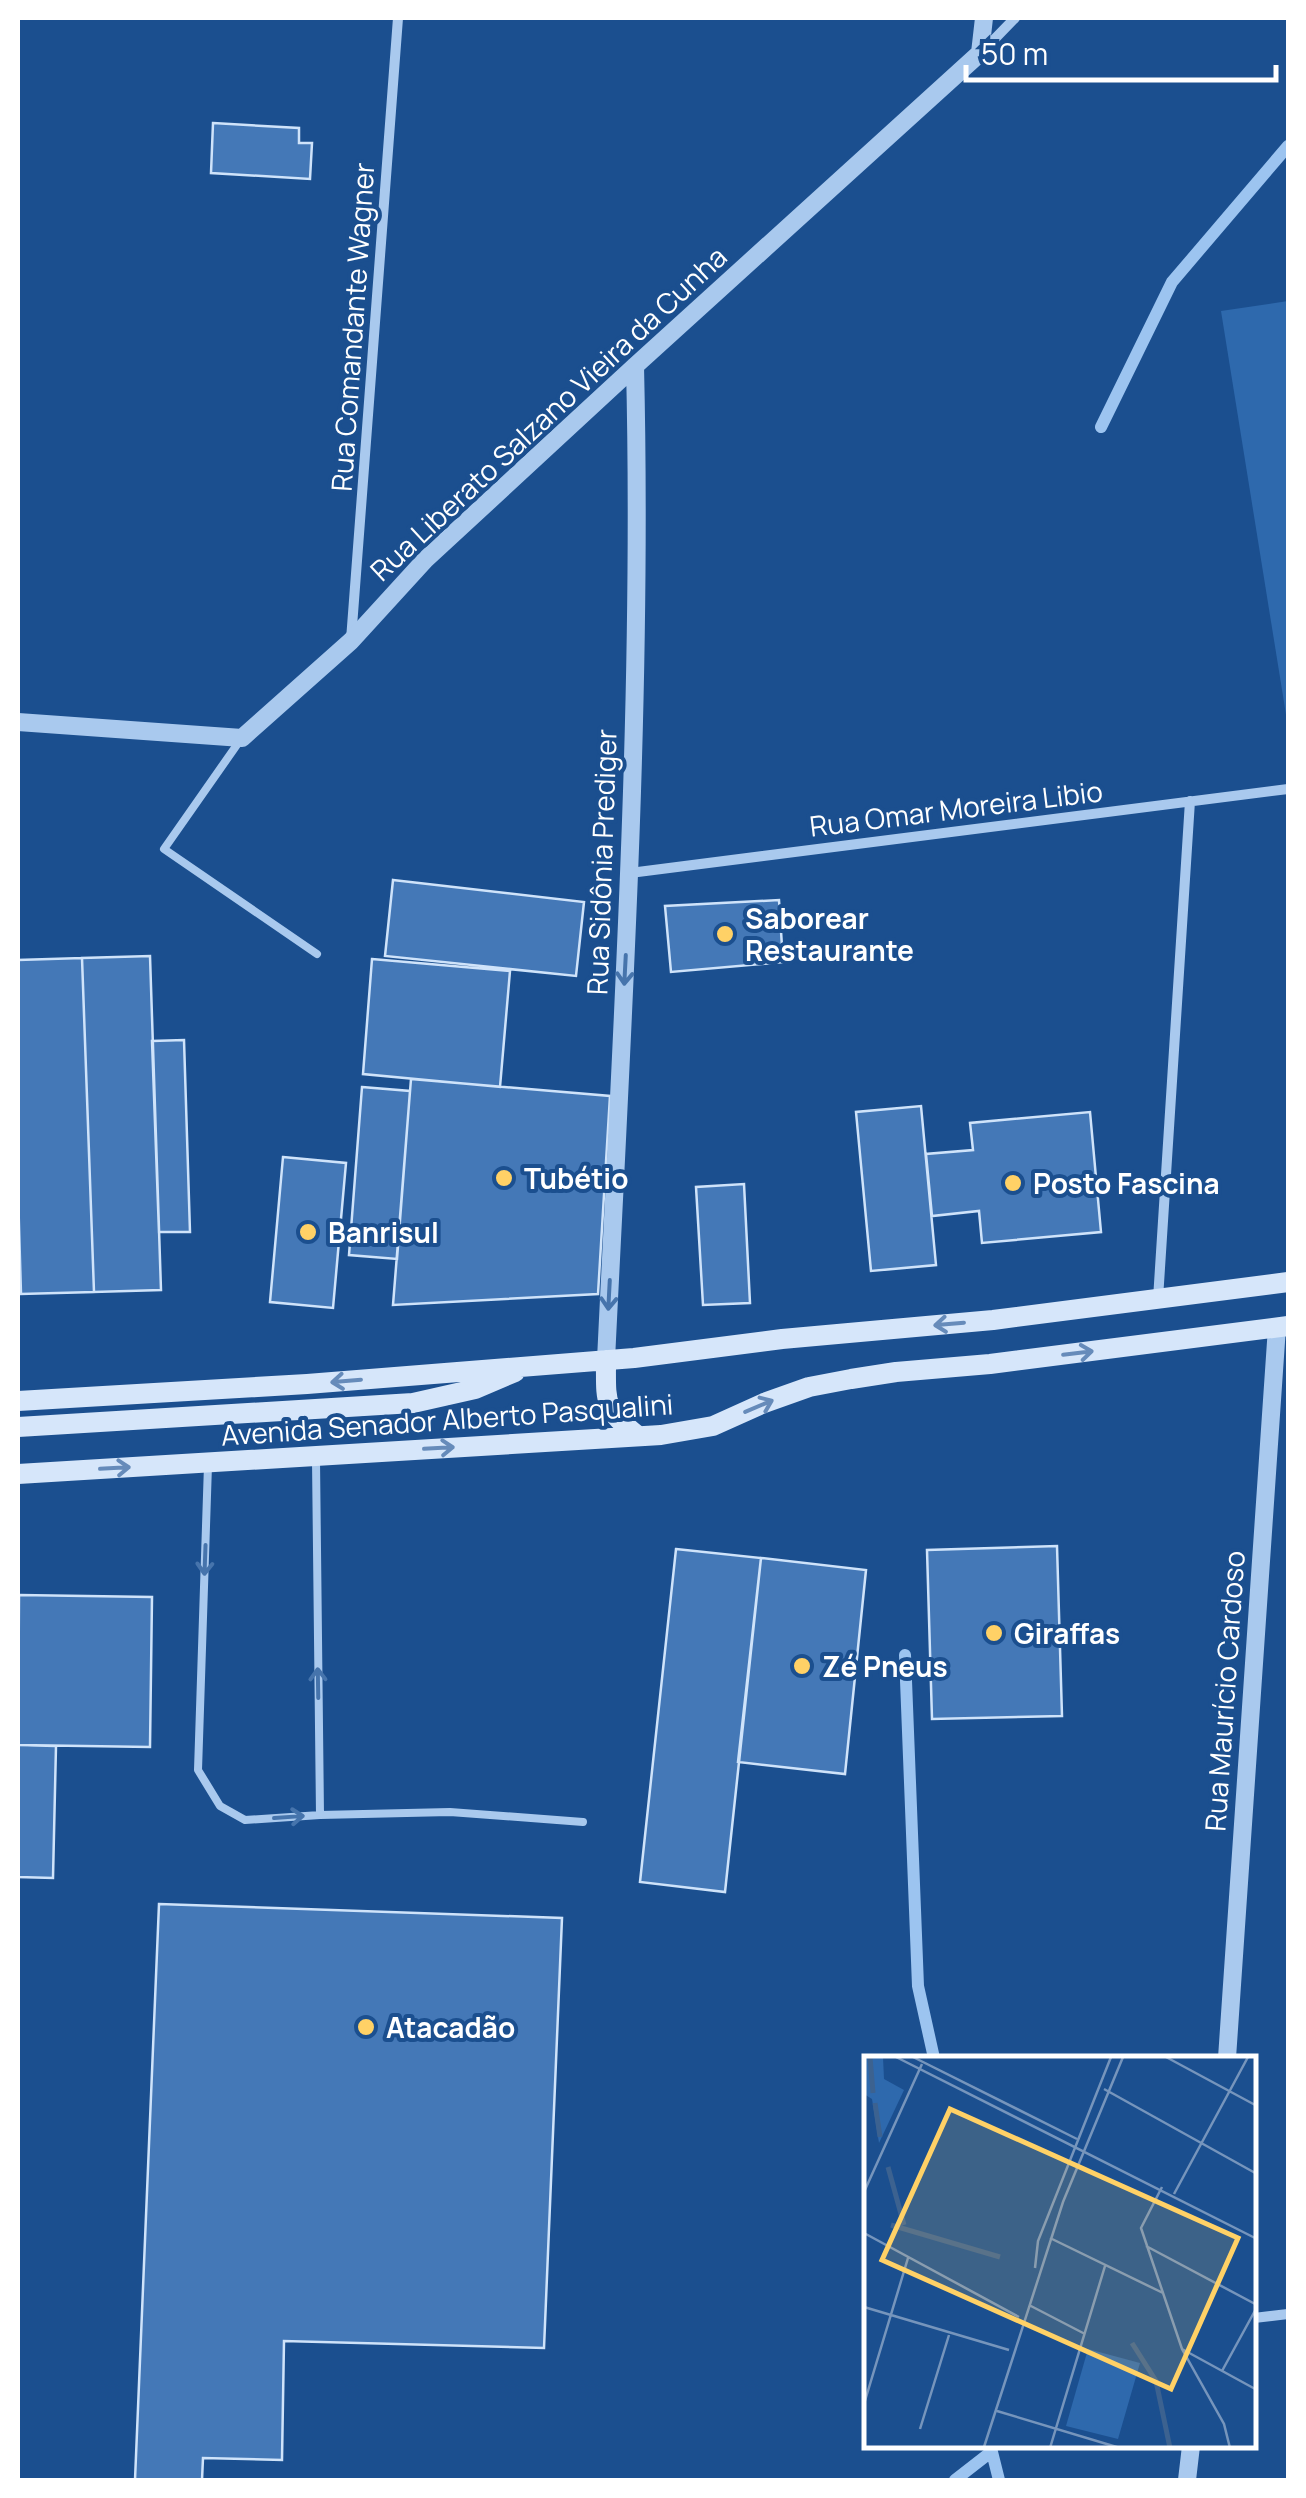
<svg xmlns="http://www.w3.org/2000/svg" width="1306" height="2498" font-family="Manrope,sans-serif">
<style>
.green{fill:#2e69ad}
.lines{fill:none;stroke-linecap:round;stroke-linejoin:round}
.stream{stroke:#9cc4f0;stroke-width:12}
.building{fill:#4478b7;stroke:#cfe3fa;stroke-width:2.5}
.service{stroke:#a9c9ee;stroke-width:8}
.minor{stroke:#a9c9ee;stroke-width:10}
.tertiary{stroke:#a9c9ee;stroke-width:18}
.secondary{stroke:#d6e6fa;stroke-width:20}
.oneway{stroke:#4674ac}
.oneway2{stroke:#668bba}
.poi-dot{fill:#ffd166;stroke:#1b4f8f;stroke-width:4}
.labels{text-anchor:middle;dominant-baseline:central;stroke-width:8;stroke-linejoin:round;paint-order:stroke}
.street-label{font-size:28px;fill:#fff;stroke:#1b4f8f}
.poi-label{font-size:28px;font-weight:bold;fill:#fff;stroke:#1b4f8f;text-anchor:start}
.inset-river{fill:none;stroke:#3c6290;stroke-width:5}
.inset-road{fill:none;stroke:#7695bc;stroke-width:2.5}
.view{fill:#ffd166;fill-opacity:0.15;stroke:#ffd166;stroke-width:5}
.inset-edge{fill:none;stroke:#fff;stroke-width:5}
</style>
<rect width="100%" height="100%" fill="#1b4f8f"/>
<!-- green -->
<path class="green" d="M1288 301V727L1221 311Z"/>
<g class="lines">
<!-- stream -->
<path class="stream" d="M1101 427 1172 282 1288 146
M905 1655 918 1986 934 2058
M991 2448 999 2480
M955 2480 991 2452"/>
</g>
<!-- building -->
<path class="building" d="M213 123 299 128V143H312L310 179 211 173Z
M393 880 584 902 576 976 385 956Z
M779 900 783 962 671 972 665 906Z
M150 956 161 1290 94 1292 82 958Z
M82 958 94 1292 21 1294 18 1192V960Z
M372 959 510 971 500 1087 363 1074Z
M184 1040 190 1232H159L152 1041Z
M411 1079 610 1096 598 1294 393 1305Z
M362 1087 410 1091 397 1259 349 1255Z
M921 1106 936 1265 871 1271 856 1112Z
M1090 1112 1101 1232 982 1243 979 1211 932 1216 926 1154 973 1150 970 1123Z
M283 1157 346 1163 333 1308 270 1302Z
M744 1184 750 1303 703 1305 696 1187Z
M1057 1546 1062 1716 932 1719 927 1550Z
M676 1549 761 1558 725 1892 640 1882Z
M761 1558 866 1570 845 1774 738 1762Z
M19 1595 152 1597 150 1747 18 1745Z
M18 1745 56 1746 53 1878 18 1877Z
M159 1904 562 1918 544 2348 284 2341 282 2460 203 2458 202 2480H135Z"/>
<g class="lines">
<!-- service -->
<path class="service" d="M241 739 164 849 317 954
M316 1460 320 1815
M208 1465 198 1770 220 1806 245 1820 320 1815 450 1812 583 1822"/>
<!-- minor -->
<path class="minor" d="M981 53 1015 18
M351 640 398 18
M630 873 1288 789
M1158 1299 1190 801
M1254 2318 1288 2314"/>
<!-- tertiary -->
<path class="tertiary" d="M18 722 242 738 351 641 425 560 635 366 980 53 984 18
M606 1360C622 1029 643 697 635 366
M1227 2058 1277 1327
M1187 2480 1191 2446"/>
<!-- secondary -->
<path class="secondary" d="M606 1360C606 1402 603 1409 638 1436
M18 1401 307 1384 634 1358 782 1339 993 1320 1288 1282
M18 1427 413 1403 475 1389 515 1372
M18 1474 661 1435 713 1426 764 1403 809 1387 851 1379 896 1372 990 1364 1288 1326"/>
</g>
<!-- one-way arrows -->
<defs><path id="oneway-shaft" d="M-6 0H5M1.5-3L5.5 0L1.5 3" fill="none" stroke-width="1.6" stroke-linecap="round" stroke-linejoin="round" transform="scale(2.5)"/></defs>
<g class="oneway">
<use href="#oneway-shaft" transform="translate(625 970) rotate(93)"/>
<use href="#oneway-shaft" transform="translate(609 1295) rotate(93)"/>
<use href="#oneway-shaft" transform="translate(205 1560) rotate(92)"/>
<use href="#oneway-shaft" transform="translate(318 1683) rotate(-91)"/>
<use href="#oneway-shaft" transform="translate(289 1817) rotate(-4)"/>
</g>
<g class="oneway2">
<use href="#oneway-shaft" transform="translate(949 1324) rotate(175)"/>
<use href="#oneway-shaft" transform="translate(1078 1353) rotate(-7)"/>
<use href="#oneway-shaft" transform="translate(346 1381) rotate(175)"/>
<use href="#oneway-shaft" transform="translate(759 1406) rotate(-23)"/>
<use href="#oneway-shaft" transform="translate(439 1448) rotate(-3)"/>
<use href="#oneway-shaft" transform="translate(115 1468) rotate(-3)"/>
</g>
<!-- markers -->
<g class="poi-dot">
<circle cx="725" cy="934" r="10"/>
<circle cx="504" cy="1178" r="10"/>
<circle cx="1013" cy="1183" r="10"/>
<circle cx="308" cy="1232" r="10"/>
<circle cx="994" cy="1633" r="10"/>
<circle cx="802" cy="1666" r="10"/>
<circle cx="366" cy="2027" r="10"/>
</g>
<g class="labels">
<!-- street labels -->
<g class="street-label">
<text transform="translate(352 327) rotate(-86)">Rua Comandante Wagner</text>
<text transform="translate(548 413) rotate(-43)">Rua Liberato Salzano Vieira da Cunha</text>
<text transform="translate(956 808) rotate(-7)">Rua Omar Moreira Libio</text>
<text transform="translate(601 862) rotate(-88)">Rua Sidônia Prediger</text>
<text transform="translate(447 1419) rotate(-4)">Avenida Senador Alberto Pasqualini</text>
<text transform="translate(1224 1691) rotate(-86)">Rua Maurício Cardoso</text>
</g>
<!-- poi labels -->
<g class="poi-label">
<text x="745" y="918">Saborear<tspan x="745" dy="32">Restaurante</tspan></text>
<text x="524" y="1178">Tubétio</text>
<text x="1033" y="1183">Posto Fascina</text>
<text x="328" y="1232">Banrisul</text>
<text x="1014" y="1633">Giraffas</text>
<text x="822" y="1666">Zé Pneus</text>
<text x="386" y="2027">Atacadão</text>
</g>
</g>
<!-- overview -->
<g transform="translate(864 2056)">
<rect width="392" height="392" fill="#1b4f8f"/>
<path d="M0 1H19L20 23 40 34 15 87 8 43 0 38ZM224 293 276 307 254 383 202 370Z" fill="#2e69ad"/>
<path class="inset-river" d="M6 1 9 37M11 47 16 81M24 111 40 169M27 169 136 201M268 287 292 325 306 392"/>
<path class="inset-road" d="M32 1 393 183M49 1 213 83M302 1 393 50M240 33 393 118M298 131 277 172 318 293 360 368 366 392M0 136 58 8M310 138 384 1M0 177 155 261M186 182 299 237M282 190 393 249M171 212 174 185 247 1M165 249 221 278M0 251 145 294M318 293 393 334M358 315 393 251M0 348 44 202M133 355 256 392M56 373 85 279M120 391 199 146 259 1M186 392 241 210"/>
<path class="view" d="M86 53 374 182 307 333 18 204Z"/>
<rect width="392" height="392" class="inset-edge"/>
</g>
<!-- border -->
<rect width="1306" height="2498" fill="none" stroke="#ffffff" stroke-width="40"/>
<!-- scale -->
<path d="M966 65v15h310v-15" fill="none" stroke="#ffffff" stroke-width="5"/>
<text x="981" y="65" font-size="30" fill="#ffffff" stroke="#1b4f8f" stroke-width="8" paint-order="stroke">50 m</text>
</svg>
